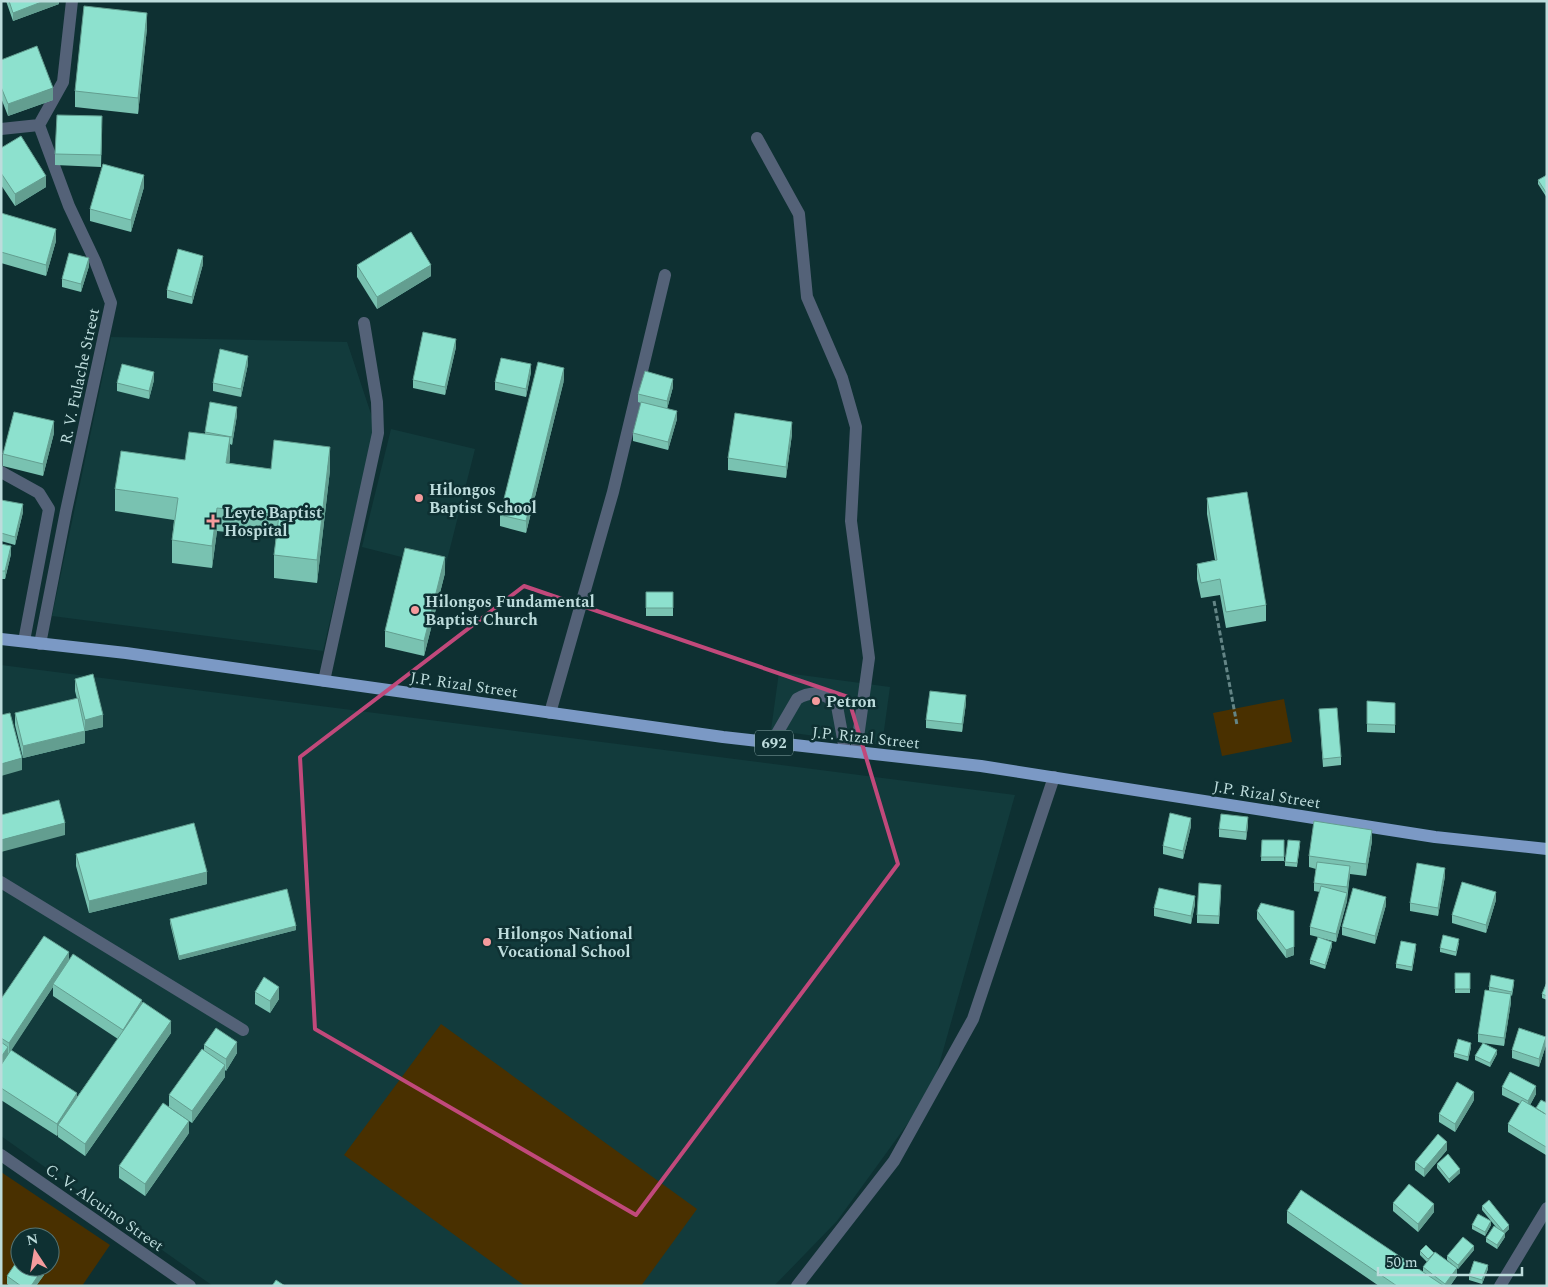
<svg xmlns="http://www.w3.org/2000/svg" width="1548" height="1287" font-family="Spectral,serif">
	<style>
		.built { fill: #123b3c }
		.green { fill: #493000; fill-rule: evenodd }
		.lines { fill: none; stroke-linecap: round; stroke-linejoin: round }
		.path { stroke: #648586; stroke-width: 3; stroke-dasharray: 5 2.5; stroke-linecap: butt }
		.minor { stroke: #546278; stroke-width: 12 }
		.major { stroke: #7b99c5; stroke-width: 12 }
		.wall { fill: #79c2b1; fill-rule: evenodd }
		.shaded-wall { fill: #639e90 }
		.building { fill: #8de1ce; stroke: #639e90 }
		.marked { fill: none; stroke: #c1497b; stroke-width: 4; stroke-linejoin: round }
		.poi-dot { fill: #f59b9d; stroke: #0e3032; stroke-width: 2 }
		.labels { text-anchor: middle; stroke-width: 5; stroke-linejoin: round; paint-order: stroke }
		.shield { fill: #0e3032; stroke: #88a8a9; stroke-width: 1 }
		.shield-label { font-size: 15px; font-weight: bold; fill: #bddcdc }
		.street-label { font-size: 16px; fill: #bddcdc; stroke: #0e3032 }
		.poi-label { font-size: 16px; font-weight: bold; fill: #bddcdc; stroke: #0e3032; text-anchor: start }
	</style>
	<rect width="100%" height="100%" fill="#0e3032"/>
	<path class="built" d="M111 337 347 342 375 426 323 651 52 616Z
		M391 429 475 449 445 568 362 547Z
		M1 665 1015 795 932 1090 837 1221 774 1286H213L1 1136Z
		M779 672 890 687 882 745 771 730Z"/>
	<path class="green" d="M1284 699 1292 742 1222 756 1213 713Z
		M441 1024 697 1209 641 1286H525L344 1155Z
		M1 1172 110 1245 82 1286H1ZM20 1237H50V1267H20Z"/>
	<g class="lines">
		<path class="path" d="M1214 601 1237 725"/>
		<path class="minor" d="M39 125 69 206 95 261 111 303 66 511 40 644
			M39 125 63 82 72 1
			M1 129 39 125
			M757 138 799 214 807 297 842 378 856 427 851 521 869 658 856 752
			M1 472 39 493 49 509 24 641
			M324 681 378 433 377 402 364 323
			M550 713 613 492 665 275
			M772 742 797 699C812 690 826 692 837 706L845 750
			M1 882 243 1030
			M1 1155 190 1286
			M797 1286 894 1161 973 1019 1054 777
			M1500 1286 1547 1208"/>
		<path class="major" d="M1 639 126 653 723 737 981 766 1435 837 1547 849"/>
	</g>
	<path class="wall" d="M6 1H59V4L13 21Z
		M147 28 138 114 75 107V91Z
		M1 60 53 100 8 116 1 98Z
		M102 128 101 167 55 165V154Z
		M1 148 46 187 15 206 1 185Z
		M1547 175V198L1538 184V180Z
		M144 187 131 232 90 221V209Z
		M1 213 56 241 46 276 1 263Z
		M203 264 192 304 167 298V290Z
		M357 265 431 276 377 309 357 277Z
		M89 266 81 292 62 287V279Z
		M456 347 445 395 413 388V380Z
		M248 364 241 397 213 391V383Z
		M531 372 526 397 495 390V382Z
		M154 380 149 399 117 391V383Z
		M564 380 526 533 500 526V515Z
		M673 387 667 409 677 419 668 450 633 441V433L641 403 638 402V394Z
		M210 402 237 415 232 445 230 444 229 463 271 469 330 470 317 583 274 578V555L276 537 217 531 212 568 172 563V540L174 520 115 511V489L185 460 205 434Z
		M54 433 43 476 3 466V454Z
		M792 434 786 478 728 470V458Z
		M1207 498 1266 605V621L1226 628 1220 595 1201 598 1197 579V564L1215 560 1207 514Z
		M1 500 23 512 15 545 1 541Z
		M1 544 11 554 5 579H1Z
		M445 573 424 656 385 647V631Z
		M646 592H673V616H646Z
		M75 679 103 727 85 731V743L23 758 15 725V713L77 699 75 691Z
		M1367 701 1395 703V733L1367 732Z
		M966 703 962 732 926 728V720Z
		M1319 709 1341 757V765L1323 767Z
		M1248 825 1246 840 1219 837V829Z
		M1191 826 1183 859 1163 854V846Z
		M1262 840H1284V861H1261Z
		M1372 841 1366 876 1350 874 1347 901 1336 942 1321 938 1332 946 1325 969 1310 964V960L1318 937 1310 935V927L1320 892 1314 891V883L1316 869 1309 867V856Z
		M1300 845 1297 867 1285 866V862Z
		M76 854 207 884 89 913 76 866Z
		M1445 876 1438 916 1410 911V903Z
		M1221 893 1219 924 1197 923V915Z
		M1496 900 1486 933 1452 923V915Z
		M1195 904 1191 924 1154 916V908Z
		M1386 905 1375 944 1342 935V927Z
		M1257 911 1294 955 1286 958 1257 919Z
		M170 919 296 930 179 960 170 923Z
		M1459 943 1456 956 1440 952V948Z
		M1416 948 1412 971 1396 968V964Z
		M69 961 142 1004 171 1033 85 1156 58 1137V1134L57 1136 1 1100V999ZM53 987V996L118 1039 77 1097 11 1050Z
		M1455 973H1470V993H1455Z
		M1547 982V1000L1542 998V994Z
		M1514 984 1512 996 1511 995V1002L1504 1046 1483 1043 1497 1054 1490 1067 1475 1060V1056L1483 1043 1478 1042V1034L1489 990V987Z
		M255 992 279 999 270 1013 255 1004Z
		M204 1045 237 1053 226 1071 225 1070V1077L192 1123 169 1107V1095L204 1051Z
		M1546 1045 1539 1067 1512 1058V1050Z
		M1471 1047 1468 1061 1454 1057V1053Z
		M1502 1087 1536 1094 1530 1105 1536 1108 1547 1103V1154L1546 1155 1508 1132V1124L1520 1104 1502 1095Z
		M1474 1100 1455 1132 1439 1122V1114Z
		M189 1133 145 1196 119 1178V1166Z
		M1447 1150 1424 1177 1415 1170V1162Z
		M1437 1164 1460 1173 1449 1183 1437 1168Z
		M1393 1203 1434 1212 1418 1232 1393 1211Z
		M1482 1206 1509 1229 1505 1233V1237L1497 1249 1486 1242V1238L1496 1227 1482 1210Z
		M1287 1211 1423 1272V1267L1427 1262 1420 1255V1251L1457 1276 1450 1286H1379L1287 1223Z
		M1472 1225H1491L1485 1236 1472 1229Z
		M1474 1250 1458 1269 1447 1260V1256Z
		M1488 1269 1482 1284 1469 1280V1276Z
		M44 1275 36 1286H10L7 1284V1276Z"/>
	<path class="shaded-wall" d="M44 1H59V4L13 21V13Z
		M147 13V28L138 114V98Z
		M53 88V100L8 116V104Z
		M144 175V187L131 232V220Z
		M46 176V187L15 206V194Z
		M56 229V241L46 276V265Z
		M203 256V264L192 304V297Z
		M89 258V266L81 292V284Z
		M431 265V276L377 309V297Z
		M456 339V347L445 395V387Z
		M248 356V364L241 397V389Z
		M531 364V372L526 397V389Z
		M564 368V380L526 533V521Z
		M154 372V380L149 399V391Z
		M673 379V387L667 409V401Z
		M237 407V415L232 445V437Z
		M677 411V419L668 450V442Z
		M54 421V433L43 476V464Z
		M792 422V434L786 478V467Z
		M230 437V460L226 486V463Z
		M330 447V470L317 583V560Z
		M23 504V512L15 545V537Z
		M217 508V531L212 568V546Z
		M11 546V554L5 579V571Z
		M445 557V573L424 656V641Z
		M966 695V703L962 732V724Z
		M103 715V727L85 731V743L23 758V746L85 731V720Z
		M22 758V770L1 776V764Z
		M1248 817V825L1246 840V832Z
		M1191 818V826L1183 859V851Z
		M65 823V835L1 852V840Z
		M1372 830V841L1366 876V864Z
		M1350 866V874L1347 895V887Z
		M1445 868V876L1438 916V908Z
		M207 872V884L89 913V901Z
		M1496 892V900L1486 933V925Z
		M1347 893V901L1336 942V934Z
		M1195 896V904L1191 924V916Z
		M1386 897V905L1375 944V936Z
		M296 926V930L179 960V956Z
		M1332 942V946L1325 969V965Z
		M1416 944V948L1412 971V967Z
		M1294 947V955L1286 958V950Z
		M69 952V964L53 984V987L9 1054V1043Z
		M279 987V999L270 1013V1001Z
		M1511 994V1002L1504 1046V1038Z
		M142 1000V1012L123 1042V1030Z
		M171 1021V1033L85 1156V1144Z
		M1546 1037V1045L1539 1067V1059Z
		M237 1042V1053L226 1071V1059Z
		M1471 1043V1047L1468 1061V1057Z
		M8 1047V1059L1 1069V1057Z
		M1497 1050V1054L1490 1067V1063Z
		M225 1065V1077L192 1123V1111Z
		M1536 1086V1094L1528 1109V1101Z
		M1474 1092V1100L1455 1132V1124Z
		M77 1093V1105L58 1125V1134L57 1136V1124Z
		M189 1121V1133L145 1196V1184Z
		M1447 1142V1150L1424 1177V1169Z
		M1460 1169V1173L1449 1183V1179Z
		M1434 1204V1212L1418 1232V1224Z
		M1491 1221V1225L1485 1236V1232Z
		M1509 1225V1229L1503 1235V1231Z
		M1505 1233V1237L1497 1249V1245Z
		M1474 1246V1250L1458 1269V1265Z
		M1488 1265V1269L1482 1284V1280Z
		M44 1267V1275L36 1286H31Z
		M1457 1268V1276L1450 1286H1445V1284Z"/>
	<path class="building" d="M9 1H44L13 13Z
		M84 6 147 13 138 98 75 91Z
		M37 46 53 88 8 104 1 87V60Z
		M57 115 102 116 101 155 55 154Z
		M21 136 46 176 15 194 1 173V148Z
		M103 164 144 175 131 220 90 209Z
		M1547 175V194L1538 180Z
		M1 213 56 229 46 265 1 252Z
		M411 232 431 265 377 297 357 265Z
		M178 249 203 256 192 297 167 290Z
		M69 253 89 258 81 284 62 279Z
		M423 332 456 339 445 387 413 380Z
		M220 349 248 356 241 389 213 383Z
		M501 358 531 364 526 389 495 382Z
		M538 362 564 368 526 521 500 515Z
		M122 364 154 372 149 391 117 383Z
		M645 371 673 379 667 401 638 394Z
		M210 402 237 407 232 437 205 432Z
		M641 402 677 411 668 442 633 433Z
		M14 412 54 421 43 464 3 454Z
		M735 413 792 422 786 467 728 458Z
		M189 432 230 437 226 463 271 469 274 440 330 447 317 560 274 555 279 515 217 508 212 546 172 540 178 498 115 489 121 451 185 460Z
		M1247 492 1266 605 1226 612 1220 579 1201 583 1197 564 1217 560 1207 498Z
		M1 500 23 504 15 537 1 533Z
		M1 544 11 546 5 571H1Z
		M405 548 445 557 424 641 385 631Z
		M646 592H673V608H646Z
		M93 674 103 715 85 720 75 679Z
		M930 691 966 695 962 724 926 720Z
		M78 698 85 731 23 746 15 713Z
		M1367 701 1395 703V725L1367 724Z
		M1337 708 1341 757 1323 759 1319 709Z
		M10 713 22 758 1 764V715Z
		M59 800 65 823 1 840V815Z
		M1170 813 1191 818 1183 851 1163 846Z
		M1221 814 1248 817 1246 832 1219 829Z
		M1314 821 1372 830 1366 864 1309 856Z
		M194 823 207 872 89 901 76 854Z
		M1262 840H1284V857H1261Z
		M1288 840 1300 841 1297 863 1285 862Z
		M1317 862 1350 866 1347 887 1314 883Z
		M1417 863 1445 868 1438 908 1410 903Z
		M1462 882 1496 892 1486 925 1452 915Z
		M1199 883 1221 885 1219 916 1197 915Z
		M1321 886 1347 893 1336 934 1310 927Z
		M1159 888 1195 896 1191 916 1154 908Z
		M1353 888 1386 897 1375 936 1342 927Z
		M287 889 296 926 179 956 170 919Z
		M1261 903 1294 911V947L1286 950 1257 911Z
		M1443 935 1459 939 1456 952 1440 948Z
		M44 936 69 952 9 1043 1 1038V999Z
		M1318 937 1332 942 1325 965 1310 960Z
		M1401 941 1416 944 1412 967 1396 964Z
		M73 954 142 1000 123 1030 53 984Z
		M1455 973H1470V989H1455Z
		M1491 975 1514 980 1512 992 1489 987Z
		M264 977 279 987 270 1001 255 992Z
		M1547 982V996L1542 994Z
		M1485 990 1511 994 1504 1038 1478 1034Z
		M143 1002 171 1021 85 1144 58 1125Z
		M216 1028 237 1042 226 1059 204 1045Z
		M1519 1028 1546 1037 1539 1059 1512 1050Z
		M1458 1039 1471 1043 1468 1057 1454 1053Z
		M1 1042 8 1047 1 1057Z
		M1483 1043 1497 1050 1490 1063 1475 1056Z
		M202 1049 225 1065 192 1111 169 1095Z
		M11 1050 77 1093 57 1124 1 1088V1065Z
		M1510 1072 1536 1086 1528 1101 1502 1087Z
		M1457 1082 1474 1092 1455 1124 1439 1114Z
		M1522 1100 1547 1115V1146L1546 1147 1508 1124Z
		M1541 1100 1547 1103V1115L1536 1108Z
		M163 1103 189 1121 145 1184 119 1166Z
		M1438 1134 1447 1142 1424 1169 1415 1162Z
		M1448 1154 1460 1169 1449 1179 1437 1164Z
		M1409 1184 1434 1204 1418 1224 1393 1203Z
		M1301 1190 1444 1286H1397L1287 1211Z
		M1489 1200 1509 1225 1503 1231 1482 1206Z
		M1478 1214 1491 1221 1485 1232 1472 1225Z
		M1494 1226 1505 1233 1497 1245 1486 1238Z
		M1463 1237 1474 1246 1458 1265 1447 1256Z
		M1426 1245 1434 1253 1428 1259 1420 1251Z
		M1435 1252 1457 1268 1445 1284 1423 1267Z
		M20 1257V1267H44L31 1286H21L7 1276Z
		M1474 1261 1488 1265 1482 1280 1469 1276Z
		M276 1280 285 1286H272Z"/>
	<path class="marked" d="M524 586 848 697 898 864 636 1215 315 1029 300 757Z"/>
	<g class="poi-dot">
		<circle cx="419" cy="498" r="5"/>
		<path d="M210.5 513.5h5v5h5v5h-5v5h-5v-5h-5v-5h5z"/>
		<circle cx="415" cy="610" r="5"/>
		<circle cx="816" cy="701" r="5"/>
		<circle cx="487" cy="942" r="5"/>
	</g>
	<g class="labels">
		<rect class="shield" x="755" y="730.5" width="38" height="25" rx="4"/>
		<g class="shield-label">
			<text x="774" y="748">692</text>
		</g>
		<g class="street-label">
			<text transform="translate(79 376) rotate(-78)" y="6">R. V. Fulache Street</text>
			<text transform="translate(464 684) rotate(8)" y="6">J.P. Rizal Street</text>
			<text transform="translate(866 737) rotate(6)" y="6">J.P. Rizal Street</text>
			<text transform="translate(1267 794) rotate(9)" y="6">J.P. Rizal Street</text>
			<text transform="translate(105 1207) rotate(35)" y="6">C. V. Alcuino Street</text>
		</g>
		<g class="poi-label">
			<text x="429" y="495">Hilongos<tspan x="429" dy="18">Baptist School</tspan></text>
			<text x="224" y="518">Leyte Baptist<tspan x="224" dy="18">Hospital</tspan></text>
			<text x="425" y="607">Hilongos Fundamental<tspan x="425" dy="18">Baptist Church</tspan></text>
			<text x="826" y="707">Petron</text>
			<text x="497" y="939">Hilongos National<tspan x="497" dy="18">Vocational School</tspan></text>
		</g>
	</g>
	<rect width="1548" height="1287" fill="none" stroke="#bddcdc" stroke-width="5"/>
	<g transform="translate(35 1252) rotate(348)"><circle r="24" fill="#0e3032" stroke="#547576"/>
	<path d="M0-4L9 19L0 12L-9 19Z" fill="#f59b9d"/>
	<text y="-8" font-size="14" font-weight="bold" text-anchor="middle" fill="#bddcdc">N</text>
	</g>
	<path d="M1378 1267v8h144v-8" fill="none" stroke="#bddcdc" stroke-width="2.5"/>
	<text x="1386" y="1267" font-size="15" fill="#bddcdc" stroke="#0e3032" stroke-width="4" paint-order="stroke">50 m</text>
</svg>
